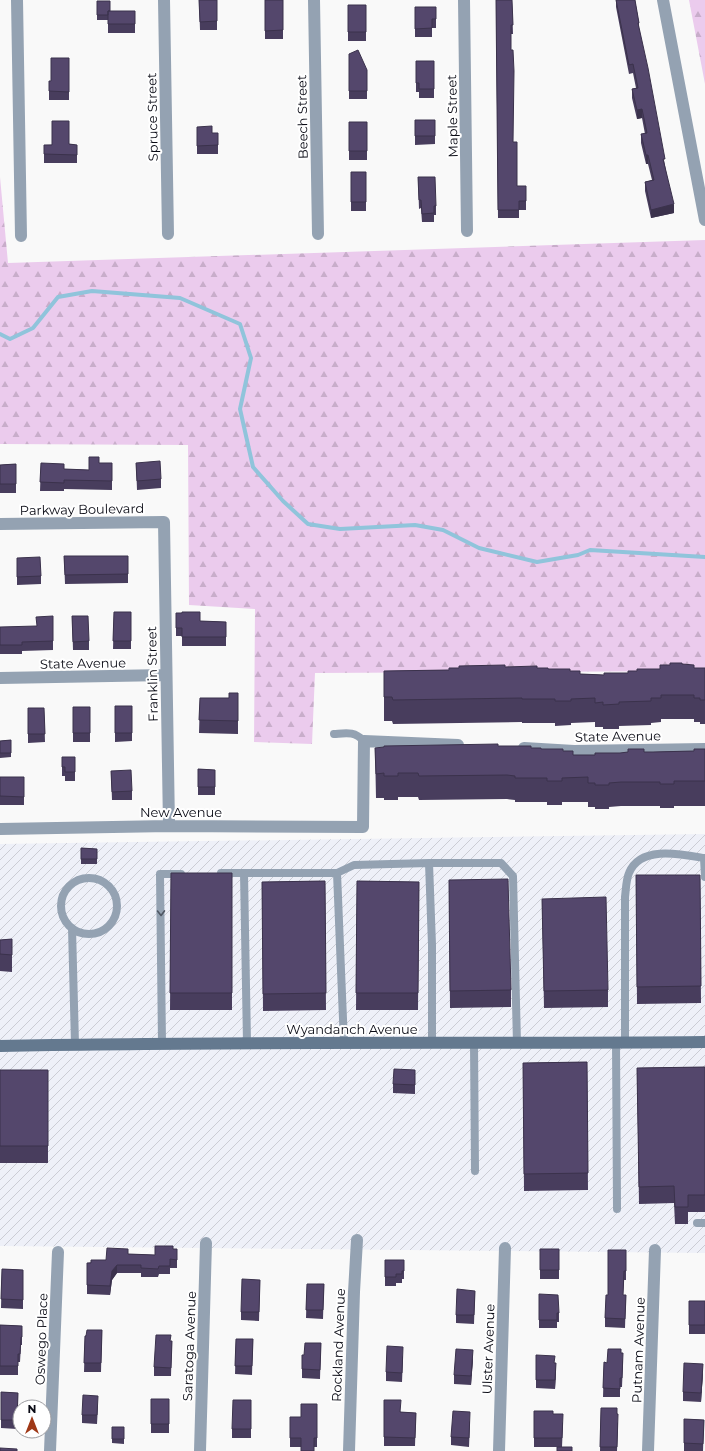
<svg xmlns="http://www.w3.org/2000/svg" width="705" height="1451" font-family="Montserrat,sans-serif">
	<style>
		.industrial { fill: url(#industrial-furrows) }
		.forest { fill: url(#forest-firs) }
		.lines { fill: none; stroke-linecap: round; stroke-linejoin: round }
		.stream { stroke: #90c4db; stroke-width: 4 }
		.lane { stroke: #94a2b2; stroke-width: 8 }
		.street { stroke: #94a2b2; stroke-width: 12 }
		.secondary { stroke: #64798f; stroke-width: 12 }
		.wall { fill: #483d5d }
		.shaded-wall { fill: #3b324c }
		.building { fill: #54476c; stroke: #3b324c }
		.oneway { stroke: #4e5663 }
		.labels { text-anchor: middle; stroke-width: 4; stroke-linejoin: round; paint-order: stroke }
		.street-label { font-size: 13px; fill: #090a14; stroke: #fff }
	</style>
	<defs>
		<pattern id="industrial-furrows" width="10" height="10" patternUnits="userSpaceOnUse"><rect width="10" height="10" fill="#eef0f8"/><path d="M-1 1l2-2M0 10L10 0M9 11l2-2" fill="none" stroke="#cbccd4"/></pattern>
		<pattern id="forest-firs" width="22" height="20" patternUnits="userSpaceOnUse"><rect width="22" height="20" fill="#ebcbed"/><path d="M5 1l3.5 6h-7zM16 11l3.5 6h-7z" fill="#c8adca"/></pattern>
	</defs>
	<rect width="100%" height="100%" fill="#f9f9f9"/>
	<path class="industrial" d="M705 834V1253L0 1246V844Z"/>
	<path class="forest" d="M689 0H705V84Z
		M0 177 8 263 705 240V671L315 673 312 744 254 742 255 609 189 605 188 445 0 444Z"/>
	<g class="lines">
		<path class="stream" d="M0 334 10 339 33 328 58 297 92 291 180 298 240 324 251 358 240 409 253 467 283 501 308 524 340 529 415 525 443 530 479 548 537 562 578 555 590 550 705 557"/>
		<path class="lane" d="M334 734C347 733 354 731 364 741
			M429 863H501L513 876 517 1044
			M221 873H244L247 1043
			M244 873H337
			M61 906a28 28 0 1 1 56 0a28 28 0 1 1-56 0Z
			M72 928 75 1044
			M616 1042 617 1209
			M625 1042V897C626 889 626 880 629 873 640 845 681 854 704 858L705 877
			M344 1043 337 873 354 865 429 863 432 945V1043
			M474 1043 475 1171
			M162 1044 160 874H181
			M697 1223H705"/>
		<path class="street" d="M17 0 21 236
			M164 0 168 234
			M314 0 318 234
			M464 0 467 231
			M663 0 705 220
			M0 524 164 522 169 826
			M0 678 166 675
			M524 748 574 751 705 749
			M0 829 169 826 363 827 364 741 458 745
			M50 1451 58 1252
			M200 1451 206 1243
			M349 1451 354 1292 357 1240
			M499 1451 505 1248
			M648 1451 655 1250"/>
		<path class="secondary" d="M0 1046C235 1041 470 1044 705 1042"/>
	</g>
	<path class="wall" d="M199 0H217V30H200Z
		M265 0H283V39H265Z
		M496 0H512L513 34H511V50L513 142 517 186H526V210H519V218H498Z
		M616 0H635L639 23V28L674 213 651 218 645 191V182L652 180 648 164H646L641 143V134H645L642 118 637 119 632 98V89L636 88 633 73 629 74 616 7Z
		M97 1 110 11H135V33H108V20H97Z
		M348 5H366V41H348Z
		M436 7V28H432V37H415V29Z
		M349 54 367 70V99H349Z
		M69 58V100H49V81H51Z
		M416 61H434V98H419V92H416Z
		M415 120H435V144L415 145Z
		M349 122H367V160H349Z
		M197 127 212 133H218V154H197Z
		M69 144 77 145V163H44V145Z
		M351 172H366V211H351Z
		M418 177 436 206V215H434V222H422L421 208 419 209Z
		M41 463 64 469 89 470 99 463H112V490L64 489V491H40Z
		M136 463 161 479V488L137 490Z
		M16 464V493H0V465Z
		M64 556H128V583L65 584Z
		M17 558 41 576V584L17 585Z
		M114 612H131V649H113Z
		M176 613 200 621 226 622V646H182V636H176Z
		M72 616 89 641V650H73Z
		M0 627 53 641V650L22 651V654H0Z
		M682 664 694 668H705V724H700V722H694V719H661V722L651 723V725L619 726V729H603V727H595V722L571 723V725L555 726V723H522V722L393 724 392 721H384V671L449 670 505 667 537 668 570 671 580 674 604 675 628 673 637 671 660 669Z
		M238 693V734L199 733 200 698H229Z
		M115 706H132V741L115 742Z
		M73 707H90V742H73Z
		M28 708H44L45 742 28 743Z
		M11 740V757L0 758V741Z
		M498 746 531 748 541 749 563 751 573 755H595L620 753 644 752H653L694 751 705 749V806H674V808H660V806H621L609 807V809H595V807H588V802H562V805H547V802H515V800L507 799 419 800 418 797H398V800H384V798H376L375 748Z
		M62 757H75V781H65V776H62Z
		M198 769 215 770V795H198Z
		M111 771 132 791V800H112Z
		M0 777H24V805H0Z
		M81 848 97 849V864H81Z
		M171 873H232V1010H170Z
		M636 875H700L701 1003 637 1004Z
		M449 880 511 990V1007L450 1008Z
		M325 881 326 1010 263 1011 262 882Z
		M357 881 419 882 418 1010H356Z
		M542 899 608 990V1007L544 1008Z
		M12 939V972L0 971V940Z
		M587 1062 588 1190 524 1191 523 1063Z
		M705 1067V1212H688V1224H675L674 1203 639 1204 637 1068Z
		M0 1070H48V1163H0Z
		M415 1070V1094L393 1093V1084Z
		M173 1249H177V1268H170V1274H159L158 1277H141V1273H117L112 1280 110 1295 87 1294V1263L106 1260 128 1254 155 1255Z
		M540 1249H559V1279H540Z
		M626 1250V1280H624L623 1295H626L625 1328 605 1327V1318L608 1295Z
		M385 1260H404V1279H402V1283H396V1286H385Z
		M2 1269 23 1270V1309L1 1308Z
		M260 1280 259 1321 241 1320V1312Z
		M307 1284H324L323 1319 306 1318Z
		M475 1291 474 1324 456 1323V1315Z
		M539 1294 559 1313V1322H557V1328H539Z
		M689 1301H705V1334H689Z
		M0 1325 22 1326V1345H21L20 1362H18V1375H0Z
		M102 1330 101 1372H84L85 1336Z
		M236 1339H253L252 1375 235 1374Z
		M171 1341H172L171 1376H154V1367Z
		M321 1343 320 1379 302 1378V1355H304Z
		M621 1353 623 1362 622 1387H620V1397H603L604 1362 607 1363Z
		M536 1355 555 1363 556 1372 555 1389 536 1388Z
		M403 1356 402 1382 386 1381V1372Z
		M473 1359 471 1385 454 1384V1375Z
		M703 1373 701 1402 683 1401V1392Z
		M1 1392 18 1393 17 1429 1 1428Z
		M151 1399H169V1433H151Z
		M251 1400V1438H232V1429Z
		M384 1400 401 1412 416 1413 415 1446H384Z
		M317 1404V1447H314V1451H301V1447H290V1417H301Z
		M98 1405 97 1424 82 1423V1415Z
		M601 1408 618 1423 617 1451H600Z
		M534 1411 553 1414 563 1423 562 1447H534Z
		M684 1419 704 1420 703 1451H684Z
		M470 1421 469 1447 451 1445V1437Z
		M112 1427H124V1444L112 1443Z"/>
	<path class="shaded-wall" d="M642 109V118L637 119V110Z
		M646 155H648V164H646Z
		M674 204V213L651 218V210Z
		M117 1265V1273L112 1280 110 1295V1286L112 1271Z
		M473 1350V1359L471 1385V1376Z
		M556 1363V1372L555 1389V1380Z
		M703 1364V1373L701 1402V1393Z"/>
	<path class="building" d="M199 0H217V21L200 22Z
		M265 0H283V30L265 31Z
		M496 0H512L513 25H511V50H513L514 71 513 142H517V186H526V201H519V210H498Z
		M616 0H635L639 23H638L648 68 665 159H663L674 204 651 210 645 182 654 180 648 155H646L641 134 647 133 642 109 637 110 632 89 638 88 633 64 629 65Z
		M97 1H110V11H108V15H97Z
		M348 5H366V32H348Z
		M415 7H436V19H432V28L415 29Z
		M108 11H135V24H108Z
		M358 50 367 70V91H349V54Z
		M51 58H69V92L49 91V81H51Z
		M416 61H434V89H419V83H416Z
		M415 120H435V136H415Z
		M52 121H69V144L77 145V155L44 154V145H52Z
		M349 122H367V151H349Z
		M212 126V133H218V145L197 146V127Z
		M351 172H366V202H351Z
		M418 177H435L436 206H434V213L422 214 421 200H419Z
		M89 457H99V463H112V481L64 480V483L40 482 41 463 64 464V469L89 470Z
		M160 461 161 479 137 481 136 463Z
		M16 464V484H0V465Z
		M64 556H128V574L65 575Z
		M40 557 41 576 17 577V558Z
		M114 612H131V641H113Z
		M182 612H200V621L226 622V637H182V628H176V613H182Z
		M53 616V641L22 642V645H0V627L37 626 36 617Z
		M72 616H88L89 641 73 642Z
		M670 663H682V664L694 665V668H705V700H700V698H694V695H661V698H651V701L619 702V704L603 705V702L595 703V698L571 699V701H555V699H522V698L393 700 392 697H384V671L449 670V668H459V666L505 665V667L537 666V668H548V669H570V671H580V674L604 675V673H628V671H637V669H660V665H670Z
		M229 693H238V721L199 720 200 698H229Z
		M115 706H132V733H115Z
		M73 707H90V733H73Z
		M28 708H44L45 734H28Z
		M11 740V753H0V741Z
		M498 744V746H531V748H541V749H563V751H573V755H595V753H620L628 752V749H644V752H653L694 751V749H705V781H674V784H660V782H621L609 783V785H595V783H588V777L562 778V781H547V778H515V776L507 775 419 776 418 773H398V776H384V773L376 774 375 748 384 747V746Z
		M62 757H75V772H65V767H62Z
		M198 769 215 770V787H198Z
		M131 770 132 791 112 792 111 771Z
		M0 777H24V797L0 796Z
		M81 848 97 849V859H81Z
		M171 873H232V993H170Z
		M636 875H700L701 986 637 987Z
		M508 879 511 990 450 991 449 880Z
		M325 881 326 993 263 994 262 882Z
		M357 881 419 882 418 993H356Z
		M606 897 608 990 544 991 542 899Z
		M12 939V955L0 954V940Z
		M587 1062 588 1173 524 1174 523 1063Z
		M705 1067V1195H688V1207H675L674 1186 639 1187 637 1068Z
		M394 1069 415 1070V1085L393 1084Z
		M0 1070H48V1146H0Z
		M155 1246H173V1249H177V1260L170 1259V1266H159L158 1269 141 1268V1265H117L112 1271 110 1286 87 1285V1263H91V1260H106L107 1248 128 1249V1254L155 1255Z
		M540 1249H559V1270H540Z
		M608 1250H626V1271H624L623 1295H626L625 1319 605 1318 606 1295H608Z
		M385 1260H404V1271H402V1274H396V1277H385Z
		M2 1269 23 1270V1300L1 1299Z
		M242 1279 260 1280 259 1312H241Z
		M307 1284H324L323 1310H306Z
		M457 1289 475 1291 474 1315H456Z
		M539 1294 558 1295 559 1313H557V1320H539Z
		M689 1301H705V1325H689Z
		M0 1325 22 1326V1337H21L20 1354H18V1366H0Z
		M87 1330H102L101 1363H84L85 1336H86Z
		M156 1335H171L170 1341H172L171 1368 154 1367Z
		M236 1339H253L252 1366H235Z
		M305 1343H321L320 1370 302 1369V1355H304Z
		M387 1346 403 1347 402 1373 386 1372Z
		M456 1349 473 1350 471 1376 454 1375Z
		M608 1349H621V1353H623L622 1378H620V1389L603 1388 604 1362 607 1363Z
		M536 1355 555 1356 554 1363H556L555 1380H536Z
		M684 1363 703 1364 701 1393 683 1392Z
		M1 1392 18 1393 17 1420H1Z
		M83 1395 98 1396 97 1415H82Z
		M151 1399H169V1424H151Z
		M233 1400H251V1429H232Z
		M384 1400H401L400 1412 416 1413 415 1438 384 1437Z
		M301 1404H317V1438H314V1451H301V1438H290V1417H301Z
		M601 1408H617V1414H618L617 1447H600Z
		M453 1411 470 1412 469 1438 451 1437Z
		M534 1411H553V1414H563L562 1438H534Z
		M684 1419 704 1420 703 1444 684 1443Z
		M112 1427H124V1439H112Z
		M557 1447H572V1451H557Z
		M0 1448 17 1449V1451H0Z"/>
	<defs><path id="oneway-chevron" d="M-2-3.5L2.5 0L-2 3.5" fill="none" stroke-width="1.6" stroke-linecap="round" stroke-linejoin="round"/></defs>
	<use class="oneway" href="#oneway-chevron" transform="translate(161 913) rotate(89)"/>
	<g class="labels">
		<g class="street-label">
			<text transform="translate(452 116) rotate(-91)" y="5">Maple Street</text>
			<text transform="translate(152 117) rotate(-91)" y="5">Spruce Street</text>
			<text transform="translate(302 117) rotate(-91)" y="5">Beech Street</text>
			<text transform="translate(82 509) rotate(-1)" y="5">Parkway Boulevard</text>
			<text transform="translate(83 663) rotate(-1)" y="5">State Avenue</text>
			<text transform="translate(152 674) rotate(-91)" y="5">Franklin Street</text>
			<text transform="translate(618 736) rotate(-1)" y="5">State Avenue</text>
			<text x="181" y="817">New Avenue</text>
			<text x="352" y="1034">Wyandanch Avenue</text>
			<text transform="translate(41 1339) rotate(-88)" y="5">Oswego Place</text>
			<text transform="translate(338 1345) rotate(-88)" y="5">Rockland Avenue</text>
			<text transform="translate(189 1346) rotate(-88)" y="5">Saratoga Avenue</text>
			<text transform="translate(488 1349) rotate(-88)" y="5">Ulster Avenue</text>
			<text transform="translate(638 1350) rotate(-88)" y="5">Putnam Avenue</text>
		</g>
	</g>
	<g transform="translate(32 1419)"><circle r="19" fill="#ffffff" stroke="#9d9da1"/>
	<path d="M0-3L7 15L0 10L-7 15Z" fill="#9f3817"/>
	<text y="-6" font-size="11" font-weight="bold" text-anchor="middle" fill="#090a14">N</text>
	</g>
</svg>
